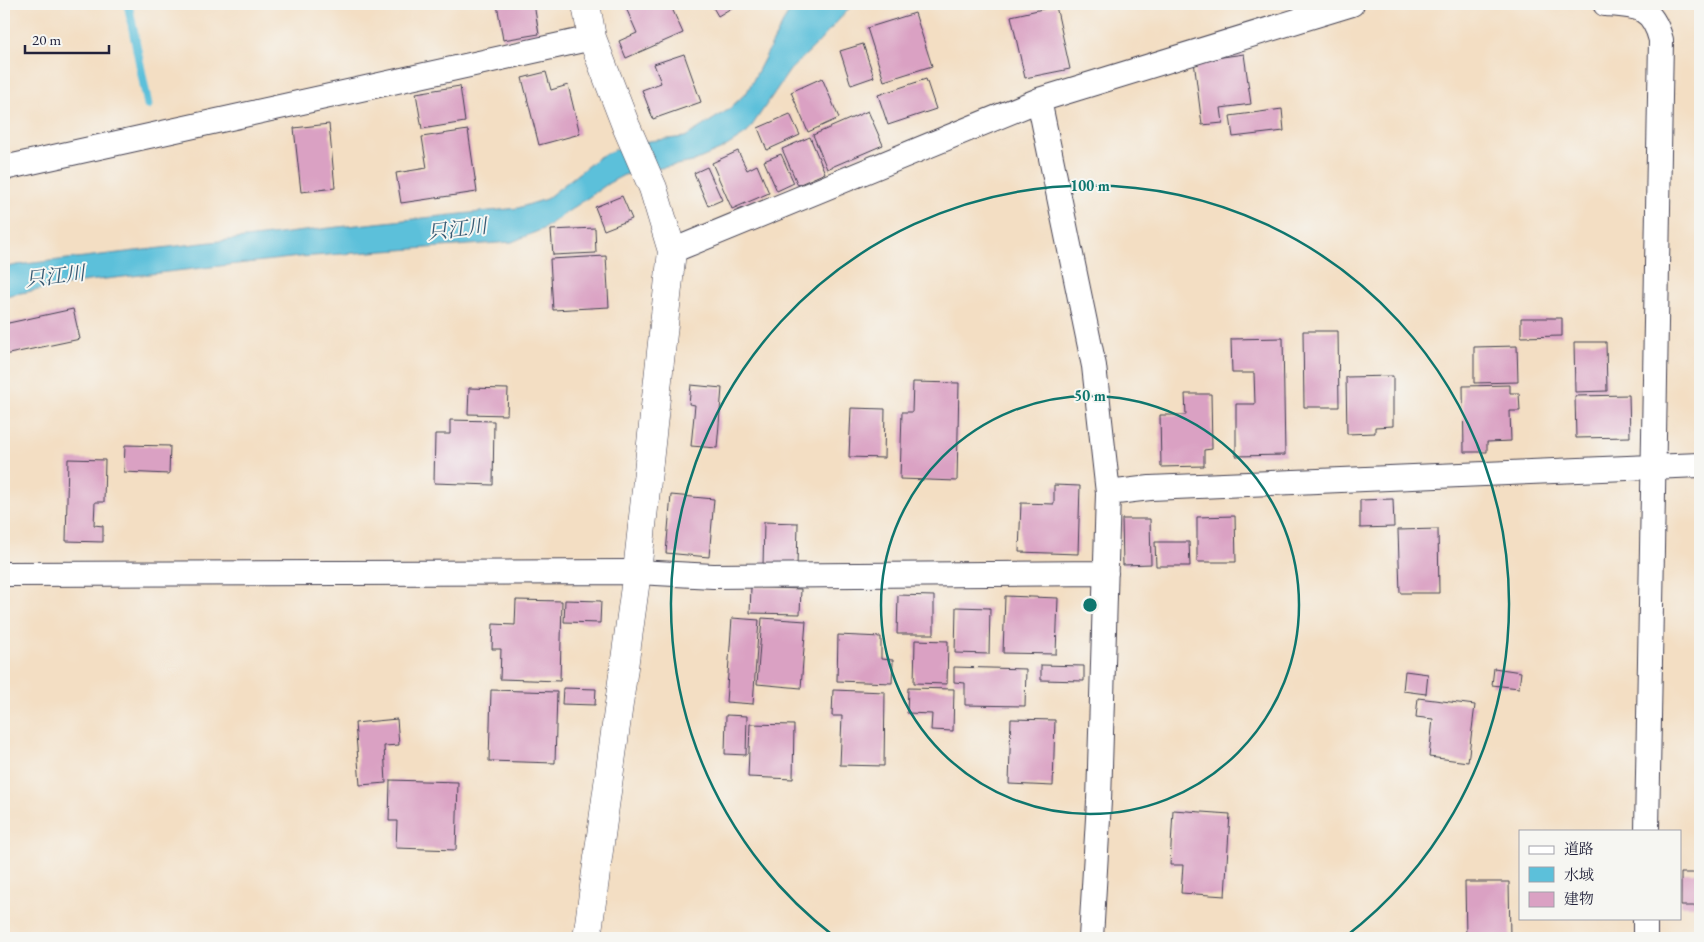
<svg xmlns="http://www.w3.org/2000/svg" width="1704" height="942" font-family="'EB Garamond','Noto Serif JP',serif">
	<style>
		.water { fill: #5cc0da; stroke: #3f718a }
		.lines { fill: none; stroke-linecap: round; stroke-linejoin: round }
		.stream { stroke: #5cc0da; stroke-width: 9 }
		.building { fill: #daa1c3 }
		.minor-casing { stroke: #413e4f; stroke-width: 26 }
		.tertiary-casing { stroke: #413e4f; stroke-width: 29 }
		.minor { stroke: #fff; stroke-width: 24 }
		.tertiary { stroke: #fff; stroke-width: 28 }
		.ring { fill: none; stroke: #0f766e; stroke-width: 2.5 }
		.labels { text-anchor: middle; stroke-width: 4; stroke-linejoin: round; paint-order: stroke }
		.water-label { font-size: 20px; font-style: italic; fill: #365973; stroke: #f6f6f2 }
		.centre { fill: #0f766e; stroke: #f6f6f2; stroke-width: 2.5 }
		.ring-label { font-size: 15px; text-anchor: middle; font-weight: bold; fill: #0f766e; stroke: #f6f6f2; stroke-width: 4; stroke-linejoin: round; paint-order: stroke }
	</style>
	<rect width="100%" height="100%" fill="#f6f6f2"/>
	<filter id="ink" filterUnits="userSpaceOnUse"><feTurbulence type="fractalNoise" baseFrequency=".02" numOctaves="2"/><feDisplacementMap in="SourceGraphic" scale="10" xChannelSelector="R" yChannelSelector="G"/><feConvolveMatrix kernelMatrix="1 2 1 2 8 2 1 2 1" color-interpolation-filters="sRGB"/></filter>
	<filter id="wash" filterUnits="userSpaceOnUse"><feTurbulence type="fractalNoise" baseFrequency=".0096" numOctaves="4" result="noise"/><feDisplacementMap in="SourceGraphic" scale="20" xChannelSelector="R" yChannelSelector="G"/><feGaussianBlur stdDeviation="1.12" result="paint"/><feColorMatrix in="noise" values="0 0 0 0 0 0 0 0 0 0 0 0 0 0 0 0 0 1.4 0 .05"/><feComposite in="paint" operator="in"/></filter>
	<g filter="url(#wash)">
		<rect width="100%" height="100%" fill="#f3dec3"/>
		<path class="water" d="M802 4H853L819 42 790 70 747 133 722 149 692 162 624 175 609 183 543 229 512 242 299 257 88 281 4 296V268L17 265 338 227 518 208 546 199 599 157 614 150 649 141 685 137 728 110 747 92 787 15Z"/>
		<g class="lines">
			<path class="stream" d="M128 4 148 105"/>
		</g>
		<g id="blocks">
			<path class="building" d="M497 4H534L539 34 503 40Z
				M636 4H670L683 33 626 58 619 41 637 33 626 8Z
				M711 4H738L718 16Z
				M1056 6 1070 69 1025 78 1011 16Z
				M915 13 932 66 884 81 867 28Z
				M863 44 874 77 851 85 840 51Z
				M684 54 701 102 653 119 642 90 661 83 654 64Z
				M1244 54 1251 104 1221 108 1223 123 1202 125 1194 61Z
				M546 72 551 90 568 85 580 134 539 145 522 78Z
				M822 78 839 118 808 132 791 92Z
				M926 79 936 109 888 125 878 95Z
				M460 86 465 122 422 129 416 93Z
				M1282 109 1284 131 1233 137 1230 116Z
				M868 111 883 145 827 169 813 135Z
				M790 114 800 135 767 150 758 128Z
				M329 124 335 188 301 192 294 128Z
				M468 130 477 192 401 203 396 173 427 168 422 137Z
				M810 137 825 173 798 185 782 149Z
				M738 151 747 170 757 165 769 193 732 209 712 163Z
				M781 154 794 183 777 191 764 161Z
				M707 167 722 200 708 206 694 173Z
				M622 196 632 219 604 230 595 207Z
				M595 228 596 253 553 255 551 230Z
				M606 256 609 307 553 310 550 259Z
				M73 309 80 339 4 355V324Z
				M1521 318H1562V336L1521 337Z
				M1303 331H1338L1339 407H1304Z
				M1283 338 1285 455 1236 456V404H1255L1254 373H1232L1231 339Z
				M1574 342H1606L1607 391 1575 392Z
				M1517 346 1518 382 1474 383V347Z
				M1393 376V426L1375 427V433L1347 434 1346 377Z
				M913 382 959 383 957 481 900 479 902 412H912Z
				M691 385 722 388 717 448 691 446 695 405 689 404Z
				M1510 385V393H1519L1520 411H1510L1511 441 1487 442V452H1464L1463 386Z
				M469 388 508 389 507 415 468 414Z
				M1185 394H1211L1212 449 1204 450V466L1161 467 1160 415H1186Z
				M1629 395 1630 437 1576 438 1575 396Z
				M851 408 885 409 884 458 849 457Z
				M450 420 494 421 493 485 434 483 435 434H450Z
				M125 445 170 446 169 474 124 472Z
				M68 459 105 460 104 502H95L94 525 103 526V542L66 541Z
				M1054 485 1080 486 1078 554 1019 552 1021 503 1054 504Z
				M671 495 714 499 709 557 666 553Z
				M1393 499 1394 527 1360 528V500Z
				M1235 516 1236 562H1197V517Z
				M1122 519H1150L1151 564 1123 565Z
				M764 522 798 523 797 567 763 566Z
				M1438 529 1439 593H1400L1398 530Z
				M1155 542H1189L1190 566H1156Z
				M751 587 801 589 800 614 750 613Z
				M898 595 934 596V634H897Z
				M1005 596 1058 598 1056 654 1003 653Z
				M516 600 562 601 560 681 500 679 501 649H492L493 624 515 625Z
				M565 600 601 601 600 623 564 622Z
				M956 607 990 608 989 654 955 653Z
				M732 618 759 620 753 704 726 702Z
				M762 618 806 621 801 688 757 684Z
				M838 635 881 637V659L893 660 892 683 837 681Z
				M915 640 948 641 947 684 914 683Z
				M1041 665 1084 666V681L1041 680Z
				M954 667 1026 669 1025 706 965 705V683L954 682Z
				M1494 668 1521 672 1519 688 1492 685Z
				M1405 671 1428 674 1426 694 1403 691Z
				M563 688 596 689 595 705 562 704Z
				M908 688 954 689 953 731 931 730 932 714 907 713Z
				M491 690 557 692 555 763 489 761Z
				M833 690 885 692 884 766 840 765 842 716H832Z
				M1418 698 1475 705 1468 762 1429 757 1433 719 1416 717Z
				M726 715 747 716 746 755 725 754Z
				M397 719 399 745 384 746 386 783 360 785 355 723Z
				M1011 719 1055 720 1053 786 1009 784Z
				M750 724 794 725 793 779 748 777Z
				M390 780 458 782 456 850 396 848 397 821H389Z
				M1173 810 1230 814 1225 896 1181 893 1183 865H1170Z
				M1681 873H1700V906H1681Z
				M1465 882H1509L1510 938H1466Z
				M1266 934 1291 936V938H1266Z"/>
		</g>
	</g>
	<g filter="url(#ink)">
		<use href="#blocks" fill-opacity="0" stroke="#413e4f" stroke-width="1"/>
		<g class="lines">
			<g class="minor-casing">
				<path id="minor" d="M1605 4C1636 6 1652 5 1661 40L1647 831
					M1039 100 1094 366 1108 493 1099 801 1091 938
					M4 168 592 38
					M672 251 1039 100 1352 4
					M1108 493 1150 488 1700 465
					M4 574 637 572 713 576 1106 573
					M1645 938V918"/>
			</g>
			<g class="tertiary-casing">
				<path id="tertiary" d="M586 4 592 38 626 126 653 188 672 251 637 572 587 938"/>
			</g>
			<use href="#minor" class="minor"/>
			<use href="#tertiary" class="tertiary"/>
		</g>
	</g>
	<g class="ring">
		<circle cx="1090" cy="605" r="209"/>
		<path d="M835 937A419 419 0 1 1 1345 937"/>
	</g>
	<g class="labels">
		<g class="water-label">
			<text transform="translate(457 229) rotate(-7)" y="7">只江川</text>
			<text transform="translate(55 276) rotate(-7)" y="7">只江川</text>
		</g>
	</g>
	<circle cx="1090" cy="605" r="8" class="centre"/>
	<g class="ring-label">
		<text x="1090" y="191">100 m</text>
		<text x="1090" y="401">50 m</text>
	</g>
	<rect width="1704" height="942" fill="none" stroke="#f6f6f2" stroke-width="20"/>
	<rect x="1519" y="830" width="162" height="90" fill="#f6f6f2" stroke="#a1a1a9"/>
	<rect x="1529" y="846" width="25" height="8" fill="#ffffff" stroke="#a1a1a9"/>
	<text x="1564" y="854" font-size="15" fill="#22223b">道路</text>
	<rect x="1529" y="867" width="25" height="15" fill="#5cc0da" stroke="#a1a1a9"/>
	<text x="1564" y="880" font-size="15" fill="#22223b">水域</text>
	<rect x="1529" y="892" width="25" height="15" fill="#daa1c3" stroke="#a1a1a9"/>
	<text x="1564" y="904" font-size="15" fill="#22223b">建物</text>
	<path d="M25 45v8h84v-8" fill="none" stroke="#22223b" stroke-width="2.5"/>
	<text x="32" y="45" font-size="15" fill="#22223b" stroke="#f6f6f2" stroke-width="4" paint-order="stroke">20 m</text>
</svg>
